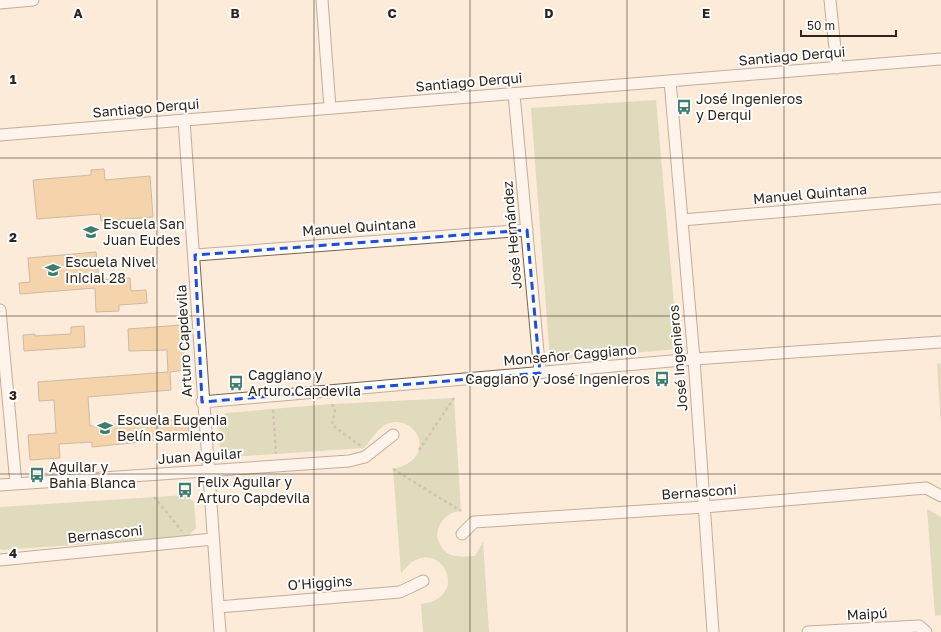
<svg xmlns="http://www.w3.org/2000/svg" width="941" height="632" font-family="'Golos Text',sans-serif">
	<style>
		.green { fill: #bbc797 }
		.building { fill: #ecb973; stroke: #917b5e }
		.lines { fill: none; stroke-linecap: round; stroke-linejoin: round }
		.minor-casing { stroke: #7b6148; stroke-width: 13 }
		.path { stroke: #a09183; stroke-width: 2.5; stroke-dasharray: 3 3; stroke-linecap: butt }
		.minor { stroke: #fff; stroke-width: 11 }
		.marked { fill: none; stroke: #1d4ed8; stroke-width: 3; stroke-dasharray: 8 5; stroke-linejoin: round }
		.grid { fill: none; stroke: #30251a; stroke-width: 1; stroke-opacity: 0.55 }
		.labels { text-anchor: middle; stroke-width: 4; stroke-linejoin: round; paint-order: stroke }
		.street-label { font-size: 14px; fill: #30251a; stroke: #fff }
		.poi-label { font-size: 14px; fill: #30251a; stroke: #fff; text-anchor: start }
		.grid-label { font-size: 13px; text-anchor: middle; font-weight: bold; fill: #30251a; stroke: #fff; stroke-width: 4; stroke-linejoin: round; paint-order: stroke }
	</style>
	<rect width="100%" height="100%" fill="#fdebda"/>
	<path class="green" d="M656 100 678 349 550 360 531 108Z
		M941 363V426L937 364Z
		M454 398 461 511C447 512 438 522 437 536 443 558 455 557 475 556L483 542 489 632H423L421 604C469 599 445 541 412 562 408 565 404 570 401 573L393 469C442 458 414 410 385 425 377 430 370 441 364 448L230 457 220 451 218 422 226 413 332 404Z
		M186 495 194 502 196 528 187 537 2 550 0 549V507Z
		M927 509 941 517V615L935 616Z"/>
	<path class="building" d="M104 169 105 180 150 176 153 217 101 221 100 214 37 219 33 180 91 175V170Z
		M96 252 99 280 130 278 131 291 146 290 147 303 119 305V311L96 312 95 288 20 294 19 283 30 282 28 258Z
		M182 325 185 370 170 372 171 390 88 397 90 426 188 419 189 437 92 447V442L59 444 60 458 30 460 28 435 56 433 54 400 39 401 38 382 168 372 167 350 129 351 128 329Z
		M84 326 85 347 24 351 23 335 35 334V336L71 334V327Z"/>
	<g class="lines">
		<g class="minor-casing">
			<path id="minor" d="M322 0 330 108
				M830 0 837 68
				M0 3 33 0
				M670 81 694 359 713 632
				M514 94 540 373
				M184 120 220 632
				M0 135 941 59
				M682 220 941 198
				M195 255 527 230
				M0 310 16 484
				M202 402 694 359 941 342
				M0 485 349 461 365 457 393 435
				M462 534 474 522 704 507 926 488 941 496
				M0 560 213 539
				M218 607 400 592 423 581
				M808 632 919 626 926 632"/>
		</g>
		<path class="path" d="M332 404 335 411 332 425 361 446
			M273 410 276 454
			M419 450 454 398
			M393 469 461 511
			M154 497 182 531"/>
		<use href="#minor" class="minor"/>
	</g>
	<path d="M0 0H941V632H0ZM527 230 540 373 202 402 195 255Z" fill="#fdebda" fill-opacity=".55" fill-rule="evenodd"/>
	<path class="marked" d="M527 230 540 373 202 402 195 255Z"/>
	<path class="grid" d="M157 0V632M314 0V632M470 0V632M627 0V632M784 0V632M0 158H941M0 316H941M0 474H941"/>
	<defs>
		<g id="bus-bare" transform="scale(1.2)"><path d="M-5-6H5V4H4V6H2V4H-2V6H-4V4H-5ZM-3.5-4V0h7V-4ZM-3.5 1.2v1.5H-2V1.2ZM2 1.2v1.5H3.5V1.2Z" fill="#3c7d6c" stroke="#fff" stroke-width="2.5" paint-order="stroke"/></g>
		<g id="school-bare" transform="scale(1.2)"><path d="M0-5L7-2L0 1L-7-2ZM-4 1L0 2.5L4 1V4Q0 6-4 4Z" fill="#3c7d6c" stroke="#fff" stroke-width="2.5" paint-order="stroke"/></g>
	</defs>
	<g fill-rule="evenodd">
		<use href="#bus-bare" x="684" y="107"/>
		<use href="#school-bare" x="91" y="232"/>
		<use href="#school-bare" x="53" y="270"/>
		<use href="#bus-bare" x="662" y="379"/>
		<use href="#bus-bare" x="236" y="383"/>
		<use href="#school-bare" x="105" y="428"/>
		<use href="#bus-bare" x="37" y="475"/>
		<use href="#bus-bare" x="185" y="490"/>
	</g>
	<g class="labels">
		<g class="street-label">
			<text transform="translate(792 56) rotate(-5)" y="5">Santiago Derqui</text>
			<text transform="translate(469 82) rotate(-5)" y="5">Santiago Derqui</text>
			<text transform="translate(146 108) rotate(-5)" y="5">Santiago Derqui</text>
			<text transform="translate(810 194) rotate(-5)" y="5">Manuel Quintana</text>
			<text transform="translate(359 227) rotate(-4)" y="5">Manuel Quintana</text>
			<text transform="translate(512 235) rotate(-95)" y="5">José Hernández</text>
			<text transform="translate(184 341) rotate(-93)" y="5">Arturo Capdevila</text>
			<text transform="translate(570 355) rotate(-5)" y="5">Monseñor Caggiano</text>
			<text transform="translate(678 358) rotate(-95)" y="5">José Ingenieros</text>
			<text transform="translate(200 456) rotate(-4)" y="5">Juan Aguilar</text>
			<text transform="translate(699 492) rotate(-4)" y="5">Bernasconi</text>
			<text transform="translate(105 534) rotate(-6)" y="5">Bernasconi</text>
			<text transform="translate(320 583) rotate(-4)" y="5">O'Higgins</text>
			<text transform="translate(867 614) rotate(-3)" y="5">Maipú</text>
		</g>
		<g class="poi-label">
			<text x="696" y="104">José Ingenieros<tspan x="696" dy="16">y Derqui</tspan></text>
			<text x="103" y="229">Escuela San<tspan x="103" dy="16">Juan Eudes</tspan></text>
			<text x="65" y="267">Escuela Nivel<tspan x="65" dy="16">Inicial 28</tspan></text>
			<text x="248" y="380">Caggiano y<tspan x="248" dy="16">Arturo Capdevila</tspan></text>
			<text x="650" y="384" text-anchor="end">Caggiano y José Ingenieros</text>
			<text x="117" y="425">Escuela Eugenia<tspan x="117" dy="16">Belín Sarmiento</tspan></text>
			<text x="49" y="472">Aguilar y<tspan x="49" dy="16">Bahia Blanca</tspan></text>
			<text x="197" y="487">Felix Aguilar y<tspan x="197" dy="16">Arturo Capdevila</tspan></text>
		</g>
	</g>
	<g class="grid-label">
		<text x="78" y="18">A</text>
		<text x="235" y="18">B</text>
		<text x="392" y="18">C</text>
		<text x="549" y="18">D</text>
		<text x="706" y="18">E</text>
		<text x="13" y="84">1</text>
		<text x="13" y="242">2</text>
		<text x="13" y="400">3</text>
		<text x="13" y="558">4</text>
	</g>
	<path d="M801 30v6h95v-6" fill="none" stroke="#30251a" stroke-width="2"/>
	<text x="807" y="30" font-size="12" fill="#30251a" stroke="#ffffff" stroke-width="3" paint-order="stroke">50 m</text>
</svg>
